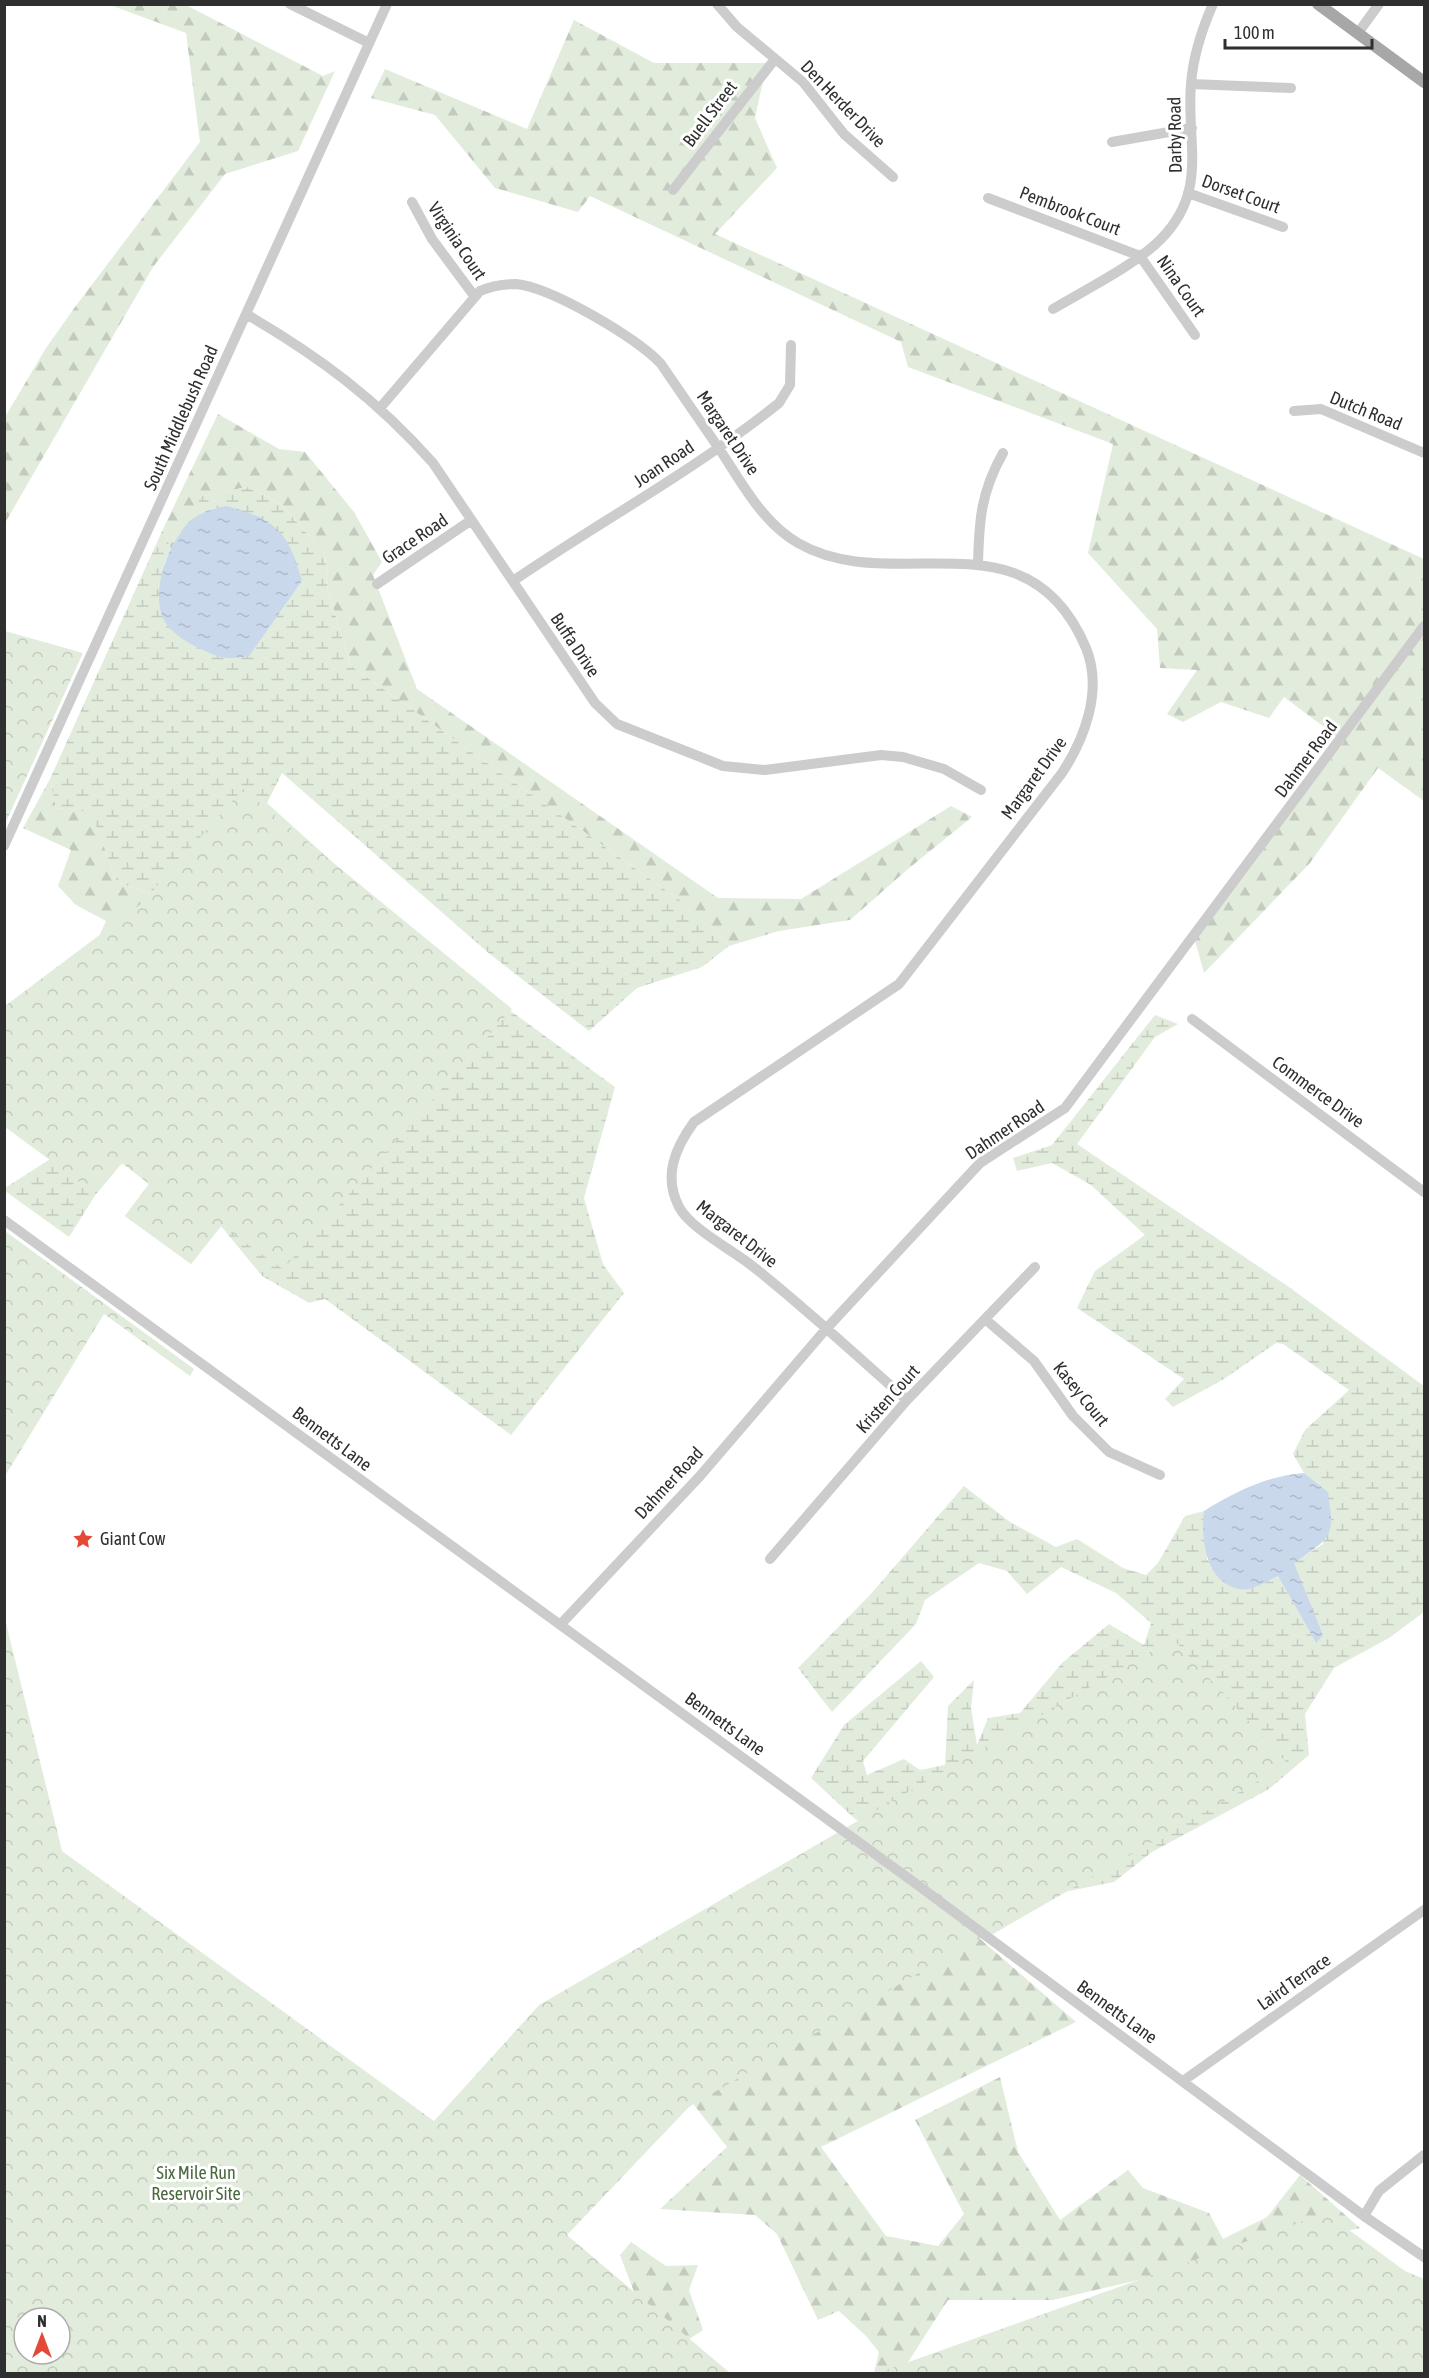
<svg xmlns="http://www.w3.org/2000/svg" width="1429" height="2378" font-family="'Asap Condensed',sans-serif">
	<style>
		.forest { fill: url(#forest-firs) }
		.wetland { fill: url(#wetland-marsh) }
		.park { fill: url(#park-crowns); fill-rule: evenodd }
		.water { fill: url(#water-ripples) }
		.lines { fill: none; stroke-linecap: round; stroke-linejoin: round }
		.minor { stroke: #ccc; stroke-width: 10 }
		.major { stroke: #a7a7a7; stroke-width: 12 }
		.labels { text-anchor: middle; stroke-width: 6; stroke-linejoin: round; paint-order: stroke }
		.street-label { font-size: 18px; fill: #2f2f2f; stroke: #fff }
		.poi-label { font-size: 18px; fill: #2f2f2f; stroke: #fff; text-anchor: start }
		.park-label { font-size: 18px; fill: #496a3d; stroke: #fff }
	</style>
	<defs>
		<pattern id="forest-firs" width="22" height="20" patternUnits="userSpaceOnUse" patternTransform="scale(1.5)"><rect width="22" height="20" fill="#e2ecdd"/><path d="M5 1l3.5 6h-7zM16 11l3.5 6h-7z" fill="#c2cbbe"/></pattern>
		<pattern id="wetland-marsh" width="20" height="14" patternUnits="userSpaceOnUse" patternTransform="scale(1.5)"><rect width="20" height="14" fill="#e2ecdd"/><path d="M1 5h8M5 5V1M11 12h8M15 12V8" fill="none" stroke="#c2cbbe"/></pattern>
		<pattern id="park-crowns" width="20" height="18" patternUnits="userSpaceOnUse" patternTransform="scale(1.5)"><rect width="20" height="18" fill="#e2ecdd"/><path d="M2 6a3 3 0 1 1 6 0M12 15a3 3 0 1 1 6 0" fill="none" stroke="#c2cbbe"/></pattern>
		<pattern id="water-ripples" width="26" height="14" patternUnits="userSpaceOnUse" patternTransform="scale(1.5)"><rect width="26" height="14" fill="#cad8ec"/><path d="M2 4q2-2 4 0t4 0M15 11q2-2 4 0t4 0" fill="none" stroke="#aebacb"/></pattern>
	</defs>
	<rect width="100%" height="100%" fill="#fff"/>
	<path class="forest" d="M110 5H186L323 76 335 71 298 151 225 174 153 267 5 523V417L46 348 75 307 200 142 186 33Z
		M574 20 654 63H767L755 118 777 168 715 234 1424 559V801L1378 768 1310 863 1204 973 1195 941 1344 742 1284 697 1269 718 1221 702 1183 722 1167 714 1197 670 1160 668 1157 629 1088 553 1113 444 908 367 901 342 590 196 578 212 495 188 435 115 371 98 385 69 527 129Z
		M218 414 279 449 305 452 354 512 382 562 373 575 417 689 718 898 801 899 951 806 972 817 908 869 850 920 779 931 729 946 681 901 351 666 328 591 325 554 281 504 247 487 199 497 202 513 179 534 171 549 163 529Z
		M50 779 56 808 91 811 117 882 176 903 86 965 106 921 76 905 58 886 71 850 23 828Z
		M971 1931 1076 2022 821 2147 886 2236 938 2246 964 2214 915 2120 1000 2077 1018 2152 1060 2220 1128 2170 1143 2188 1209 2213 1223 2239 1267 2217 1300 2175 1360 2228 1053 2300H948L901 2373H874L879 2352 866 2336 839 2311 818 2320 777 2234 755 2215 660 2209 727 2147 683 2091 518 2210 642 2313 620 2255 631 2242 666 2266 698 2265 689 2290 703 2330 638 2373 436 2170Z"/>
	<path class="wetland" d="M247 487 281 504 325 554 328 591 351 666 681 901 729 946 702 967 637 988 589 1031 491 955 282 773 267 803 441 960 615 1087 584 1198 603 1264 624 1293 511 1435 325 1299 309 1303 262 1276 221 1226 191 1264 125 1216 149 1184 122 1163 96 1194 69 1237 5 1191V1188L105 1124 176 903 117 882 91 812 56 808 50 779 163 529 171 549 164 564 249 655 302 581 215 508 202 513 198 497Z
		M1155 1015 1178 1024 1155 1037 1077 1144 1289 1287 1424 1386V1612L1389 1638 1334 1668 1305 1714 1309 1755 1269 1789 1152 1852 1114 1882 1034 1898 941 1884 854 1818 811 1778 844 1725 921 1661 934 1677 863 1761 867 1775 904 1759 920 1770 945 1765 948 1706 974 1680 971 1708 977 1745 988 1718 1020 1713 1062 1663 1109 1624 1144 1645 1151 1623 1116 1593 1061 1567 1027 1594 1007 1571 979 1563 925 1600 916 1624 832 1712 798 1668 870 1595 964 1486 1010 1522 1056 1547 1077 1539 1123 1568 1146 1575 1158 1563 1185 1516 1204 1511 1207 1560 1254 1588 1278 1576 1316 1643 1293 1563 1323 1544 1327 1491 1304 1473 1293 1454 1305 1430 1349 1390 1283 1344 1276 1343 1224 1379 1173 1407 1165 1399 1184 1379 1077 1308 1095 1271 1145 1235 1091 1185 1052 1163 1017 1171 1013 1158 1052 1145Z"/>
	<path class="park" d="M5 631 83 653 5 824 4 631Z
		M243 789 512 1009 283 1269 221 1226 191 1264 125 1216 149 1184 122 1163 96 1194 5 1127V1006L142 903Z
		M5 1231 194 1369 190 1376 104 1314 5 1476Z
		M4 1615 62 1851 434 2121 539 2005 1173 1639 1288 1764 993 1934 972 1942 689 2107 567 2235 730 2373H5ZM24 2318H60V2354H24Z
		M1326 2213 1405 2271 1424 2279V2373H878Z"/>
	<path class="water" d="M227 506C276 519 289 533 302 581L249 656C226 660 222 659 201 649 189 644 175 635 167 625 147 598 168 543 189 522 200 512 213 508 227 506Z
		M1304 1473 1327 1491C1337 1537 1330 1538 1294 1563L1323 1635 1316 1643 1278 1576C1267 1581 1252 1592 1239 1589 1205 1583 1201 1538 1204 1511 1236 1491 1267 1476 1304 1473Z"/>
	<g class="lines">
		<path class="minor" d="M290 4 369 43
			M717 4 737 27 803 82 844 134 893 177
			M1358 33 1379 4
			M1191 84 1291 88
			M1112 142 1192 128
			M673 190 775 59
			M1188 193 1283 227
			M988 198 1140 256 1195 335
			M412 202 432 239 475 297
			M1053 309C1083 291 1137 264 1161 239 1209 190 1186 143 1191 84 1193 57 1202 29 1213 4
			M246 314C320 357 376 399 433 463L595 703 617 724 723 766 765 770 881 755 903 757 944 769 981 790
			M380 408 480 291C491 286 505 284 516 284 550 287 638 338 661 364 680 392 700 421 720 450 742 483 762 522 798 543 894 599 1027 507 1086 648 1103 690 1085 738 1062 773L899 984 694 1122C675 1148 663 1176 679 1207 690 1228 732 1250 751 1265 805 1307 855 1355 907 1400
			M1294 411 1321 409 1424 453
			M978 565C979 520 981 492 1003 453
			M513 581C601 521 695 470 779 403L790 385 791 345
			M377 584 470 521
			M4 846 387 4
			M1192 1019 1424 1192
			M4 1220 919 1886 1364 2216 1424 2257
			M985 1319 1034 1361 1073 1416 1109 1452 1160 1475
			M770 1559 907 1400 1035 1267
			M561 1624 700 1476 826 1329 980 1163 1065 1108 1424 626
			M1183 2081 1424 1910
			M1364 2216 1379 2191 1424 2155"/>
		<path class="major" d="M1318 4 1424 82"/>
	</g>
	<defs>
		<g id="sight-bare" transform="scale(1.62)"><path d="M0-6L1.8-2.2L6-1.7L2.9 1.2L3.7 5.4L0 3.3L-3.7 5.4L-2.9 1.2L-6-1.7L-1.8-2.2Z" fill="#e34934" stroke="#fff" stroke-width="2.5" paint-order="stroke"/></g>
	</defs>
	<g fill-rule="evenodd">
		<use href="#sight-bare" x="83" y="1539"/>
	</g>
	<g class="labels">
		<g class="street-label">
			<text transform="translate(843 104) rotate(46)" y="6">Den Herder Drive</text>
			<text transform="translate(710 114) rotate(-53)" y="6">Buell Street</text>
			<text transform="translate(1175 135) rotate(-91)" y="6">Darby Road</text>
			<text transform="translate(1241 194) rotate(20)" y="6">Dorset Court</text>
			<text transform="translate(1070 211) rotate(21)" y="6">Pembrook Court</text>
			<text transform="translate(457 241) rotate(56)" y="6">Virginia Court</text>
			<text transform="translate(1181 286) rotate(55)" y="6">Nina Court</text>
			<text transform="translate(1366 411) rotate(22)" y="6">Dutch Road</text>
			<text transform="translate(181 418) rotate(-66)" y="6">South Middlebush Road</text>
			<text transform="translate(728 433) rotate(56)" y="6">Margaret Drive</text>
			<text transform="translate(664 464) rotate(-34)" y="6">Joan Road</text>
			<text transform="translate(415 539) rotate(-34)" y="6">Grace Road</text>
			<text transform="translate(575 645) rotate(56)" y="6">Buffa Drive</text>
			<text transform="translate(1306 759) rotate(-53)" y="6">Dahmer Road</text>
			<text transform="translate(1034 778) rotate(-54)" y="6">Margaret Drive</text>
			<text transform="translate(1318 1092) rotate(36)" y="6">Commerce Drive</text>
			<text transform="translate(1005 1130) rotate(-34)" y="6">Dahmer Road</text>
			<text transform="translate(737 1234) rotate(38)" y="6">Margaret Drive</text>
			<text transform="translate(1081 1394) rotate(51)" y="6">Kasey Court</text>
			<text transform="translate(888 1399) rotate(-48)" y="6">Kristen Court</text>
			<text transform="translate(332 1439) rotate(37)" y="6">Bennetts Lane</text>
			<text transform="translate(669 1483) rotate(-47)" y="6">Dahmer Road</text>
			<text transform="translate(725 1724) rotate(36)" y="6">Bennetts Lane</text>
			<text transform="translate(1294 1982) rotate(-35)" y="6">Laird Terrace</text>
			<text transform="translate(1117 2012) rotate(36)" y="6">Bennetts Lane</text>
		</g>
		<g class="poi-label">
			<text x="100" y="1545">Giant Cow</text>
		</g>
		<g class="park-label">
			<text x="196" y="2179">Six Mile Run<tspan x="196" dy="21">Reservoir Site</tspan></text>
		</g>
	</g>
	<rect width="1429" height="2378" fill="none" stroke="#2f2f2f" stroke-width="12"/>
	<g transform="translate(42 2336)"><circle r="28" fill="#ffffff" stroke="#acacac" stroke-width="1.5"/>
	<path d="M0-4.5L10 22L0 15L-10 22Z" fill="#e34934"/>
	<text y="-9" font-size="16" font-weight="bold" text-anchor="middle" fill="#2f2f2f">N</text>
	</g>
	<path d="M1225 39v9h147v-9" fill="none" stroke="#2f2f2f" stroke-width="3"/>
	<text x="1234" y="39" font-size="18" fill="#2f2f2f" stroke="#ffffff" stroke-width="4.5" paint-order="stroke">100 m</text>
</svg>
